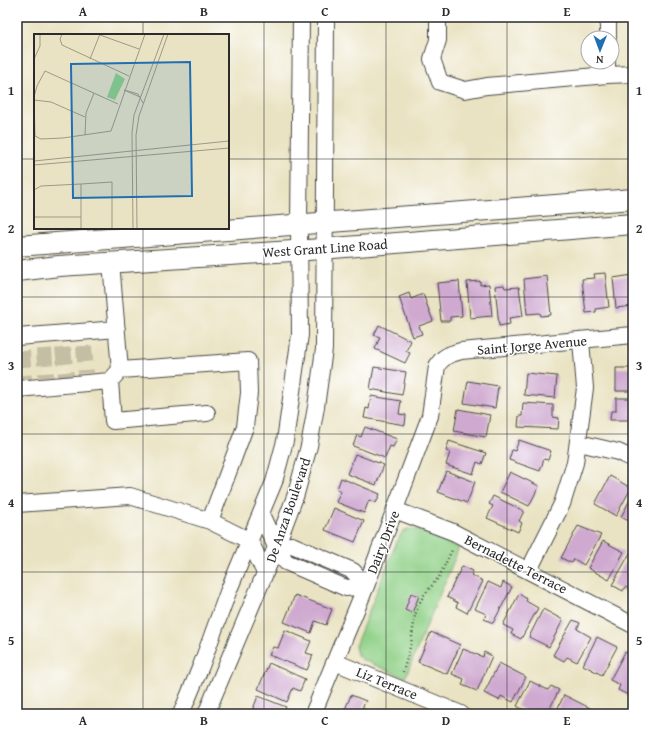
<svg xmlns="http://www.w3.org/2000/svg" width="650" height="731" font-family="'Gentium Book Plus',serif">
	<style>
		.green { fill: #90d087; stroke: #5e7e59 }
		.building { fill: #cfa9d0 }
		.lines { fill: none; stroke-linecap: round; stroke-linejoin: round }
		.minor-tunnel { stroke: #c4bea5; stroke-width: 16; stroke-dasharray: 16 8; stroke-linecap: butt }
		.minor-casing { stroke: #484742; stroke-width: 18 }
		.major-casing { stroke: #484742; stroke-width: 22 }
		.path { stroke: #484742; stroke-width: 2.5; stroke-dasharray: 1 3; stroke-linecap: butt }
		.minor { stroke: #fff; stroke-width: 16 }
		.major { stroke: #fff; stroke-width: 20 }
		.grid { fill: none; stroke: #2b2b2b; stroke-width: 1; stroke-opacity: 0.55 }
		.labels { text-anchor: middle; stroke-width: 3; stroke-linejoin: round; paint-order: stroke }
		.street-label { font-size: 14px; fill: #2b2b2b; stroke: #fff }
		.inset-road { fill: none; stroke: #9e9986; stroke-width: 1 }
		.view { fill: #1f6fb2; fill-opacity: 0.15; stroke: #1f6fb2; stroke-width: 2 }
		.inset-edge { fill: none; stroke: #2b2b2b; stroke-width: 2 }
		.neatline { fill: none; stroke: #2b2b2b; stroke-width: 1.5 }
		.grid-label { font-size: 13px; text-anchor: middle; font-weight: bold; fill: #2b2b2b }
	</style>
	<rect width="100%" height="100%" fill="#fff"/>
	<filter id="ink" filterUnits="userSpaceOnUse"><feTurbulence type="fractalNoise" baseFrequency=".025" numOctaves="2"/><feDisplacementMap in="SourceGraphic" scale="8" xChannelSelector="R" yChannelSelector="G"/><feConvolveMatrix kernelMatrix="1 2 1 2 8 2 1 2 1" color-interpolation-filters="sRGB"/></filter>
	<filter id="wash" filterUnits="userSpaceOnUse"><feTurbulence type="fractalNoise" baseFrequency=".012" numOctaves="4" result="noise"/><feDisplacementMap in="SourceGraphic" scale="16" xChannelSelector="R" yChannelSelector="G"/><feGaussianBlur stdDeviation="0.9" result="paint"/><feColorMatrix in="noise" values="0 0 0 0 0 0 0 0 0 0 0 0 0 0 0 0 0 1.4 0 .05"/><feComposite in="paint" operator="in"/></filter>
	<g filter="url(#wash)">
		<rect width="100%" height="100%" fill="#eae3c3"/>
		<path class="green" d="M408 529 419 530 459 548 405 678 361 659 357 655 355 646 397 541 403 531Z"/>
		<g id="blocks">
			<path class="building" d="M605 273 609 307 596 309V312L586 313 582 279 595 278 594 274Z
				M633 275V306L616 308 613 278Z
				M547 276 551 315 541 316 540 313 527 314 524 279Z
				M459 281 462 316 450 317V321H441L437 283Z
				M480 281V285L489 284 492 316 470 318 467 282Z
				M504 285 505 288 519 287 523 316 509 318 510 324 499 326 495 286Z
				M409 293 411 299 423 294 433 321 419 326 422 334 413 337 399 297Z
				M379 325 411 341 406 351 410 353 405 363 375 349 380 337 374 335Z
				M374 367 406 372 402 395 370 389Z
				M616 368H633V391H616Z
				M526 373 557 376 555 398 524 395Z
				M468 381 498 386 495 408 464 403Z
				M371 396 401 401 399 414 406 415 405 425 364 418 366 408 369 409Z
				M616 398H633V420H610L611 411H616Z
				M523 403 553 405V417L559 418 558 429 518 427 519 416H522Z
				M458 409 490 415 486 437 454 431Z
				M365 427 397 439 393 447 390 446 385 458 353 446 357 435 361 437Z
				M519 440 551 451 548 460 544 459 540 471 509 460 512 450 515 451Z
				M449 441 486 453 482 464 477 462 473 474 446 465 450 452 446 451Z
				M355 454 384 465 376 485 347 474Z
				M446 471 475 482 467 503 438 492Z
				M510 472 539 486 529 506 500 492Z
				M610 476 631 488 616 516 595 504Z
				M341 478 380 494 376 503 369 500 364 513 336 502 341 491 337 489Z
				M633 494V523L621 517Z
				M493 496 524 511 519 521 522 523 518 532 487 518 493 506 489 504Z
				M334 508 364 521 355 542 325 530Z
				M578 526 601 535 584 565 574 559 572 563 561 558Z
				M603 541 624 552 609 580 588 568Z
				M630 553 633 554V591L625 587 623 591 612 585Z
				M462 566 473 571 471 575 483 581 467 613 456 607 458 603 447 597Z
				M488 582 501 588 503 582 512 587 493 623 484 619 486 614 475 609Z
				M411 593 419 596 412 613 405 610Z
				M519 594 527 599 526 601 538 608 521 639 511 634 513 630 503 625Z
				M295 595 332 609 326 625 315 621 311 633 284 622Z
				M543 609 563 620 549 647 529 637Z
				M573 620 580 623 577 629 591 637 577 662 567 657 564 661 553 655Z
				M285 630 311 641 306 653 313 655 307 670 269 655 273 647 278 648Z
				M431 632 460 645 447 674 418 662Z
				M597 637 617 647 602 675 583 665Z
				M463 649 483 657 484 652 492 656 477 691 462 685 464 679 452 674Z
				M625 652 633 656V684L628 695 618 690 620 685 610 680Z
				M269 663 305 679 300 691 293 688 287 702 258 689Z
				M499 663 526 677 513 702 501 696 499 700 484 693Z
				M530 681 548 690 551 686 559 690 547 714H530L517 706Z
				M351 695 366 701 362 708 376 714H343Z
				M564 695 590 708 587 714H555Z
				M258 696 286 707 283 714H251Z"/>
		</g>
	</g>
	<g filter="url(#ink)">
		<use href="#blocks" fill-opacity="0" stroke="#484742" stroke-width="1"/>
		<g class="lines">
			<path class="minor-tunnel" d="M84 346 86 373
				M63 348 66 376
				M44 349 46 377
				M22 351 24 380"/>
			<g class="minor-casing">
				<path id="minor" d="M438 17V40L432 59 440 82 465 90 487 86 607 75
					M608 38V17
					M607 62V75L633 74
					M111 262 120 370
					M17 337 117 329
					M110 381 113 421 207 413
					M17 389 110 381 120 370 248 361 249 393 245 427 210 521 250 541 265 573
					M579 443 618 452 633 459
					M17 504 130 496 210 521
					M395 510 453 532 633 625
					M261 514 276 547 286 562 346 588 366 586
					M276 547 292 545 353 571 366 586
					M529 570 562 504 575 463 585 388 581 341
					M335 662 461 714
					M181 714 201 666 228 592 274 482 285 441 300 335 299 225 301 17
					M206 714 276 547 296 494 309 446 316 407 324 349 326 17
					M313 714 366 586 430 416 437 366C443 356 450 354 461 351L633 335"/>
			</g>
			<g class="major-casing">
				<path id="major" d="M17 246 633 199
					M17 271 59 266 308 250 633 224"/>
			</g>
			<path class="path" d="M403 672 411 644 415 615 419 604 424 595 439 577 452 550"/>
			<use href="#minor" class="minor"/>
			<use href="#major" class="major"/>
		</g>
	</g>
	<path class="grid" d="M143 17V35M264 17V714M386 17V714M507 17V714M17 159H35M228 159H633M143 228V714M17 297H633M17 434H633M17 572H633"/>
	<g class="labels">
		<g class="street-label">
			<text transform="translate(325 248) rotate(-4)" y="5">West Grant Line Road</text>
			<text transform="translate(532 345) rotate(-5)" y="5">Saint Jorge Avenue</text>
			<text transform="translate(288 510) rotate(-71)" y="5">De Anza Boulevard</text>
			<text transform="translate(383 542) rotate(-69)" y="5">Dairy Drive</text>
			<text transform="translate(516 564) rotate(27)" y="5">Bernadette Terrace</text>
			<text transform="translate(387 683) rotate(22)" y="5">Liz Terrace</text>
		</g>
	</g>
	<g transform="translate(34 34)">
		<rect width="195" height="195" fill="#eae3c3"/>
		<path d="M82 39 91 45 81 66 73 63Z" fill="#90d087"/>
		<path class="inset-road" d="M28 0 26 5 28 11 95 42M195 0V71M66 1 105 15M0 25 6 12V0M56 25 66 0M90 56 104 60 109 69M90 56 106 63M0 66 17 68 51 83M84 70 11 37 3 52 0 63 1 102 7 105 29 104 77 97 111 0M51 101 52 79 60 59M0 127 195 107M0 131 195 114M47 150 78 148V195M0 156 7 152 47 150V195M0 183H47M99 195 98 99 100 81 130 0M103 195 102 101 105 82 134 0"/>
		<path class="view" d="M156 28 158 162 39 164 37 30Z"/>
		<rect width="195" height="195" class="inset-edge"/>
	</g>
	<rect width="650" height="731" fill="none" stroke="#fff" stroke-width="44"/>
	<g transform="translate(600 50) rotate(181)"><circle r="19" fill="#ffffff" stroke="#aaaaaa"/>
	<path d="M0-3L7 15L0 10L-7 15Z" fill="#1f6fb2"/>
	<text y="-6" font-size="11" font-weight="bold" text-anchor="middle" fill="#2b2b2b">N</text>
	</g>
	<rect x="22" y="22" width="606" height="687" class="neatline"/>
	<g class="grid-label">
		<text x="83" y="16">A</text>
		<text x="204" y="16">B</text>
		<text x="325" y="16">C</text>
		<text x="446" y="16">D</text>
		<text x="567" y="16">E</text>
		<text x="11" y="95">1</text>
		<text x="639" y="95">1</text>
		<text x="11" y="233">2</text>
		<text x="639" y="233">2</text>
		<text x="11" y="370">3</text>
		<text x="639" y="370">3</text>
		<text x="11" y="507">4</text>
		<text x="639" y="507">4</text>
		<text x="11" y="645">5</text>
		<text x="639" y="645">5</text>
		<text x="83" y="725">A</text>
		<text x="204" y="725">B</text>
		<text x="325" y="725">C</text>
		<text x="446" y="725">D</text>
		<text x="567" y="725">E</text>
	</g>
</svg>
